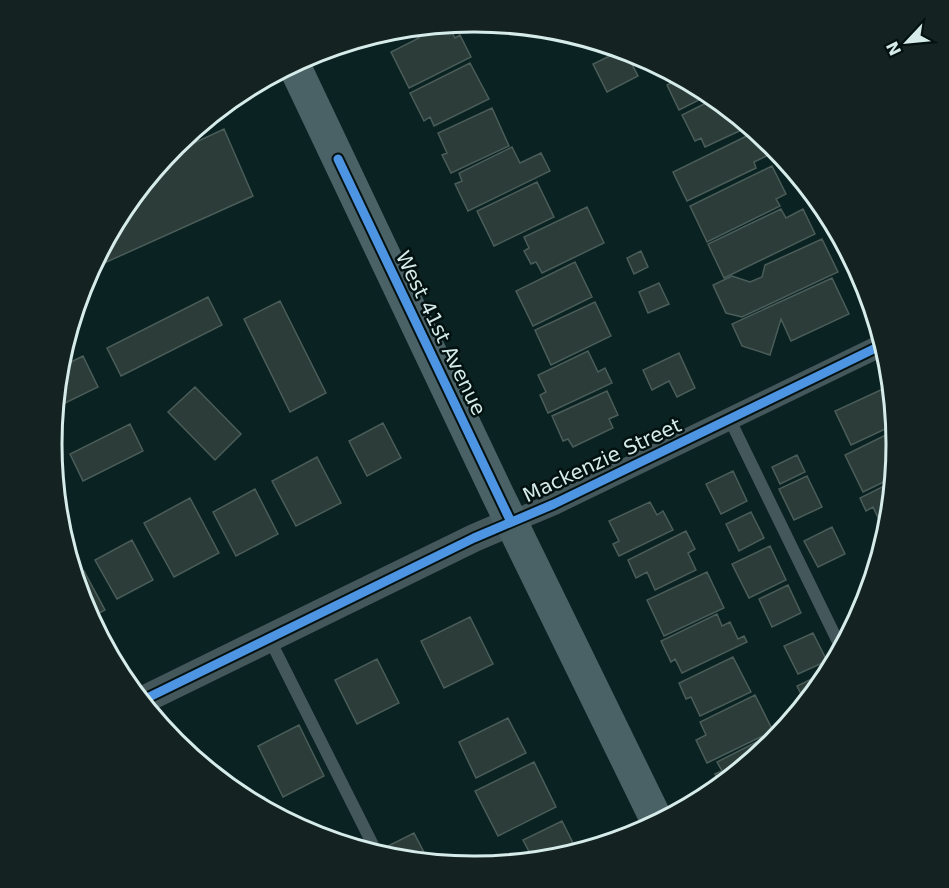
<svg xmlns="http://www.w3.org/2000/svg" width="949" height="888" font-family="'DejaVu Sans',sans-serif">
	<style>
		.building { fill: #2c3d39; stroke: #4b5d59; stroke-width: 1.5 }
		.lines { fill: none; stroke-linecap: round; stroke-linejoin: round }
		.service { stroke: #44575b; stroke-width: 12 }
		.minor { stroke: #44575b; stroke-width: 22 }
		.tertiary { stroke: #44575b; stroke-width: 28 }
		.secondary { stroke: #4a6166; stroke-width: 33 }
		.cycleway-casing { stroke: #031111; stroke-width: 13 }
		.cycleway { stroke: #4d94e3; stroke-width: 9 }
		.labels { text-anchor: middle; stroke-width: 5; stroke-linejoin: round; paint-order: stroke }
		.street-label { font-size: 20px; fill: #d6ecea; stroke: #031111 }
		.rim { fill: none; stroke: #d6ecea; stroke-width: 3 }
	</style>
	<rect width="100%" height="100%" fill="#0a2221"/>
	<path class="building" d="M448 24 455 38 460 35 471 57 409 88 391 52 419 38 417 35 439 25Z
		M411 27 395 36 391 29H392Z
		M624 49 638 76 607 92 593 64Z
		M470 63 489 99 434 126 430 117 424 121 410 93Z
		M672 72 710 92 711 94 679 110 667 85 673 82 669 74Z
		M716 98 750 126 705 147 701 138 695 141 682 115Z
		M492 108 509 146 451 173 442 155 447 153 438 133Z
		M224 129 253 196 91 269 123 209 168 155Z
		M757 131 770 142 775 152 754 162 756 168 687 201 673 172Z
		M512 147 520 163 541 153 550 171 468 211 455 184 462 181 459 173Z
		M772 166 786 194 776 199 780 206 707 242 690 206Z
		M537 182 554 217 494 246 477 211Z
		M587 207 604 243 542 273 536 262 531 264 524 251 529 248 524 237Z
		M781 209 786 218 803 209 815 234 724 278 708 244Z
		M822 239 838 272 742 317 726 313 713 285 732 276 750 282 762 277 765 265Z
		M641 251 648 267 634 274 627 258Z
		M575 262 592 297 533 326 516 291Z
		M832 278 849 314 791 341 781 319 770 355 742 346 732 324Z
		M659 283 669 304 648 313 639 292Z
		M208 297 222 325 121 376 107 348Z
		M280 301 326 393 290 412 244 319Z
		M595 302 611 336 551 365 535 330Z
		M588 351 598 372 605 368 612 383 548 413 540 395 546 392 538 375Z
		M679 353 695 388 677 397 669 381 652 390 643 370Z
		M83 356 98 387 55 408 59 368Z
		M195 387 241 434 215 460 168 412Z
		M885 388 894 405 896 424 851 445 835 411Z
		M607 391 618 415 609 419 613 428 573 447 568 439 563 441 552 416Z
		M383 423 401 458 367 476 349 441Z
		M130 424 143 451 83 481 70 454Z
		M896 430 897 444 894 477 863 492 845 455Z
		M797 455 805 472 780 484 772 467Z
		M317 457 341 503 296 526 272 481Z
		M733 471 747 501 721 514 706 484Z
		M807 476 822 507 794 520 779 489Z
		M894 481 889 525 883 528 873 507 866 511 860 498Z
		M255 489 278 534 236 556 213 512Z
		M190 498 219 553 174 577 144 523Z
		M650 502 657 515 663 511 673 530 619 556 613 544 619 541 609 521Z
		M751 512 764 538 739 551 726 524Z
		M832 527 845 554 818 567 804 541Z
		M686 531 695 549 688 553 696 570 655 590 647 572 636 578 628 560Z
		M132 540 153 580 117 599 95 560Z
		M770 546 786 580 749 598 732 564Z
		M84 571 105 610 90 618 84 606 75 576Z
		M707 572 724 608 664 636 647 600Z
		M788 585 801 613 772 627 759 599Z
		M717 614 722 626 730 622 738 639 744 636 747 642 682 673 675 659 671 662 661 641Z
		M470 617 493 664 444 688 421 641Z
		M813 633 827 661 798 674 784 646Z
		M733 657 751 692 700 716 691 697 686 699 679 683Z
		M377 659 399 703 357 724 335 680Z
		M830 670 826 679 806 704 797 686Z
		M755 695 773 731 707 763 696 740 706 735 700 722Z
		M508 718 526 753 476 778 459 742Z
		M299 725 324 776 283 797 258 746Z
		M778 731 780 735 773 743 721 786 715 774 722 771 717 762Z
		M534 762 556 807 498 836 475 791Z
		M264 797 272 813 253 803Z
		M562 821 578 853 557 859 534 861 523 840Z
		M414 833 429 862 392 859 386 847Z"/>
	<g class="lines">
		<path class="service" d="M730 420 842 650
			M269 638 378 855"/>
		<path class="minor" d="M511 522 554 504 884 344"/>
		<path class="tertiary" d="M141 701 474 538 511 522"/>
		<path class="secondary" d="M293 63 497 493 658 823"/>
		<g class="cycleway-casing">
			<path id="cycleway" d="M338 159 511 522
				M141 701 474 538 554 504 884 344"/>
		</g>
		<use href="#cycleway" class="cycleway"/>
	</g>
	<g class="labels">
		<g class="street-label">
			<text transform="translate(441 333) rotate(64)" y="7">West 41st Avenue</text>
			<text transform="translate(602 460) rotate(-25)" y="7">Mackenzie Street</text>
		</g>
	</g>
	<path d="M0 0H949V888H0ZM62 444a412 412 0 1 1 824 0a412 412 0 1 1-824 0Z" fill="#142322" fill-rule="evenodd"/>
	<path class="rim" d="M62 444a412 412 0 1 1 824 0a412 412 0 1 1-824 0Z"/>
	<g transform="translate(907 42) rotate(244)" stroke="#031111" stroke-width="4.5" paint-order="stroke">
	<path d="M0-4.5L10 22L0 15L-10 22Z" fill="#d6ecea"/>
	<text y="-9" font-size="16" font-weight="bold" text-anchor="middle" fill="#d6ecea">N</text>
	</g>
</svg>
